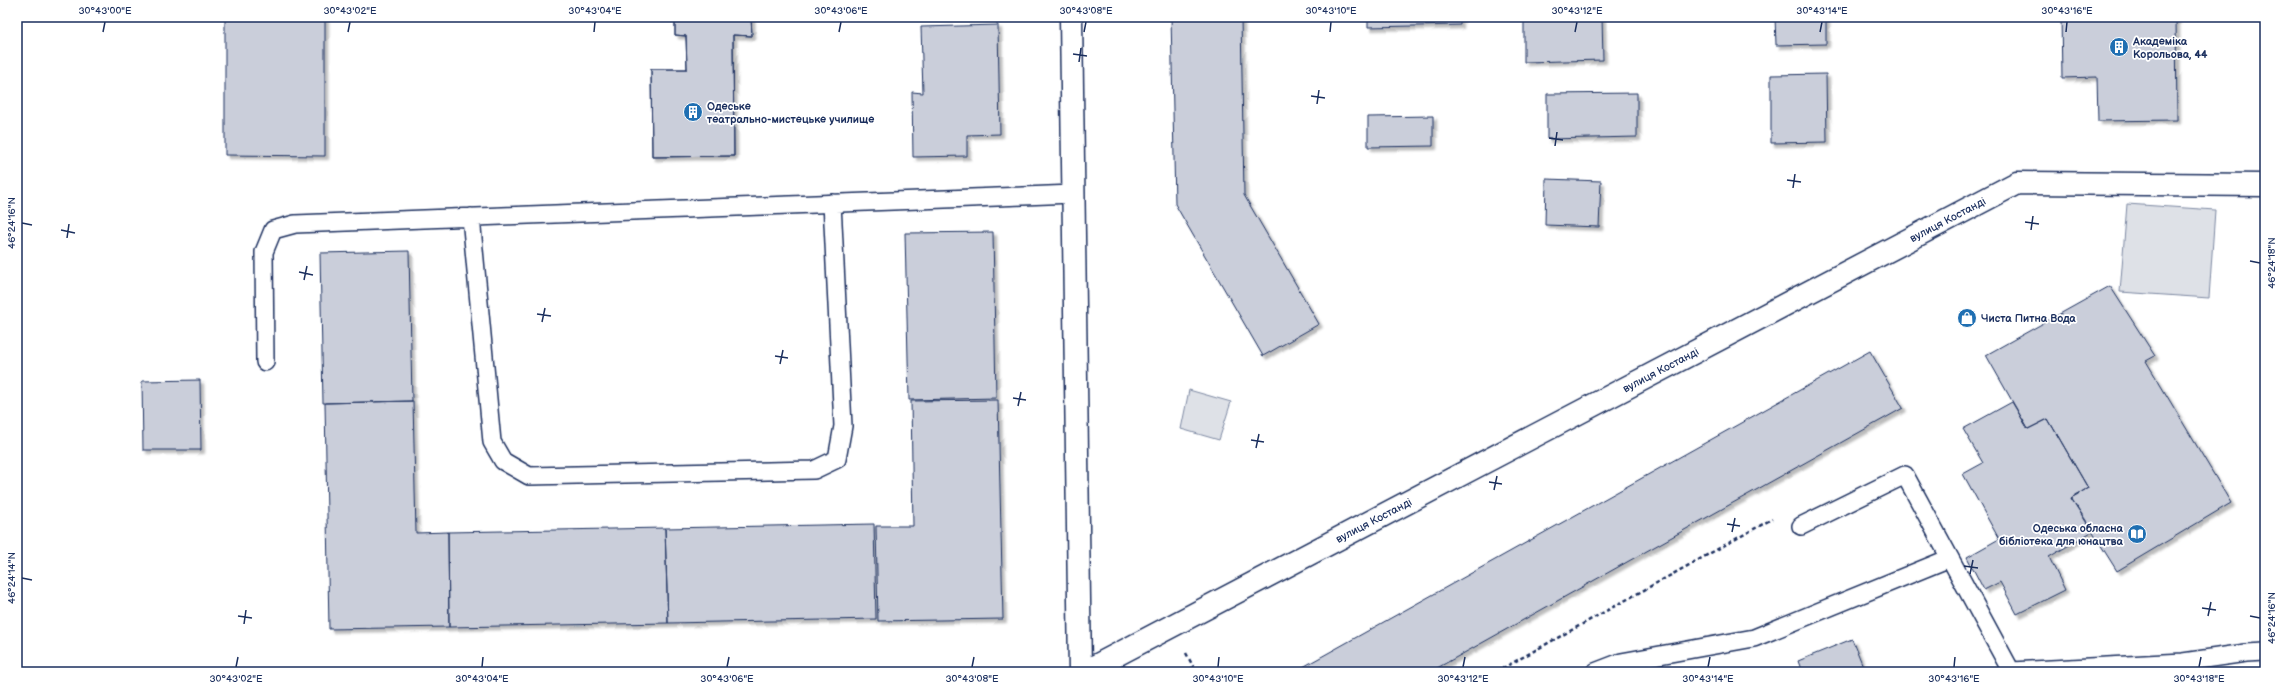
<svg xmlns="http://www.w3.org/2000/svg" width="2282" height="689" font-family="'Balsamiq Sans',sans-serif">
	<style>
		.green { fill: #dee1e7; stroke: #7c88a2 }
		.building { fill: #caceda; stroke: #1b2f5e; filter: url(#shadow) }
		.lines { fill: none; stroke-linecap: round; stroke-linejoin: round }
		.lane-casing { stroke: #1b2f5e; stroke-width: 20 }
		.street-casing { stroke: #1b2f5e; stroke-width: 25 }
		.path { stroke: #1b2f5e; stroke-width: 2.5; stroke-dasharray: 4 3; stroke-linecap: butt }
		.lane { stroke: #fff; stroke-width: 17 }
		.street { stroke: #fff; stroke-width: 22 }
		.ticks { fill: none; stroke: #1b2f5e; stroke-width: 1.5 }
		.labels { text-anchor: middle; stroke-width: 3.5; stroke-linejoin: round; paint-order: stroke }
		.poi-label { font-size: 11px; font-weight: bold; fill: #1b2f5e; stroke: #fff; text-anchor: start }
		.street-label { font-size: 11px; fill: #1b2f5e; stroke: #fff }
		.neatline { fill: none; stroke: #1b2f5e; stroke-width: 1.5 }
		.ticks-label { font-size: 10px; text-anchor: middle; fill: #1b2f5e }
	</style>
	<defs>
		<filter id="shadow"><feDropShadow dx="3.5" dy="3.5" stdDeviation="1" flood-color="#0004"/></filter>
	</defs>
	<rect width="100%" height="100%" fill="#fff"/>
	<filter id="ink" filterUnits="userSpaceOnUse"><feTurbulence type="fractalNoise" baseFrequency=".025" numOctaves="2"/><feDisplacementMap in="SourceGraphic" scale="8" xChannelSelector="R" yChannelSelector="G"/><feConvolveMatrix kernelMatrix="1 2 1 2 8 2 1 2 1" color-interpolation-filters="sRGB"/></filter>
	<g filter="url(#ink)">
		<path class="green" d="M2127 204 2215 210 2209 298 2120 292Z
			M1189 390 1231 402 1219 440 1181 429Z"/>
		<path class="building" d="M225 17H325V156L225 155Z
			M675 17H751L752 36 733 35 734 156 652 157 651 69H687L686 36 675 35Z
			M675 17H751L752 36 733 35 734 156 652 157 651 69H687L686 36 675 35Z
			M1171 17H1241L1244 195 1319 324 1263 356 1175 204Z
			M1368 17H1460V25L1368 27Z
			M1524 17H1602L1603 60 1524 62Z
			M1775 17H1826V44L1776 45Z
			M2061 17H2176L2177 120 2098 121 2097 77 2062 78Z
			M998 25 1000 134 967 135V156L913 157 912 92 923 93 921 27Z
			M1826 74 1827 142 1771 143V75Z
			M1637 93V137L1547 139V94Z
			M1433 116V146L1368 147V117Z
			M1546 179 1601 181 1599 227 1545 225Z
			M993 232 996 398 909 400 905 233Z
			M409 251 412 401 323 403 320 253Z
			M2110 286 2155 356 2146 361 2231 503 2117 571 2071 498 2088 488 2048 419 2028 429 1986 355Z
			M1870 351 1903 408 1430 672H1294Z
			M200 380 201 450H143L142 381Z
			M998 400 1003 619 878 621 876 526H913L911 401Z
			M413 401 416 533 448 532 449 627 329 629 325 403Z
			M2012 402 2028 429 2048 419 2088 488 2071 498 2093 531 2049 557 2065 590 2017 614 2000 582 1984 590 1967 557 1999 539 1963 474 1983 463 1963 429Z
			M874 524 876 619 668 623 665 528Z
			M665 528 668 623 449 627 448 532Z
			M1852 639 1865 671 1802 672 1798 661Z"/>
		<g class="lines">
			<g class="lane-casing">
				<path id="lane" d="M471 217 492 442 503 461 529 476 814 470 837 459 843 426 832 203
					M265 362 264 252 273 230 295 224 1073 194
					M1801 526 1905 475 2011 671 2183 662 2246 653 2265 652
					M1595 672 1621 662 1754 638 1950 558"/>
			</g>
			<g class="street-casing">
				<g id="street">
					<path d="M1071 17 1080 672"/>
					<path id="s1" d="M1084 672 2017 183 2265 185"/>
				</g>
			</g>
			<path class="path" d="M1186 653 1196 672
				M1496 672 1772 519"/>
			<use href="#lane" class="lane"/>
			<use href="#street" class="street"/>
		</g>
	</g>
	<path class="ticks" d="M103 32 105 22M348 32 350 22M594 32 595 22M839 32 841 22M1084 32 1086 22M1330 32 1331 22M1575 32 1577 22M1820 32 1822 22M2066 32 2067 22M1073 54 1087 56M1079 62 1081 48M1311 96 1325 98M1317 104 1319 90M1549 138 1563 140M1555 146 1557 132M1787 180 1801 182M1793 188 1795 174M2025 222 2039 224M22 223 32 225M61 230 75 233M2031 230 2033 216M67 238 69 224M2250 261 2260 263M299 272 313 275M304 280 307 266M537 314 551 316M542 322 545 308M775 356 788 358M780 364 783 350M1013 398 1026 400M1018 406 1021 392M1251 440 1264 442M1256 448 1259 434M1489 482 1502 484M1494 490 1497 476M1727 524 1740 526M1732 532 1735 518M1964 566 1978 568M1970 574 1973 560M22 578 32 580M2202 608 2216 610M238 616 252 618M2208 616 2211 602M2250 616 2260 618M244 624 246 610M236 667 238 657M482 667 483 657M727 667 729 657M972 667 974 657M1218 667 1219 657M1463 667 1465 657M1708 667 1710 657M1954 667 1955 657M2199 667 2201 657"/>
	<defs>
		<g id="building-disc" transform="scale(1)"><circle r="9.5" fill="#1f6fb2" stroke="#fff"/><path d="M-4-6H4V6H1V3H-1V6H-4ZM-2.5-4.3h1.7v1.8h-1.7ZM.8-4.3h1.7v1.8H.8ZM-2.5-1h1.7V.8h-1.7ZM.8-1h1.7V.8H.8Z" fill="#fff"/></g>
		<g id="shop-disc" transform="scale(1)"><circle r="9.5" fill="#1f6fb2" stroke="#fff"/><path d="M-5-2.5h2.3a2.7 3.5 0 0 1 5.4 0H5L5.5 6h-11ZM-1.5-2.5h3a1.5 2.3 0 0 0-3 0Z" fill="#fff"/></g>
		<g id="library-disc" transform="scale(1)"><circle r="9.5" fill="#1f6fb2" stroke="#fff"/><path d="M-6-4Q-3-5.5-.7-3.5V5Q-3 3-6 4ZM6-4Q3-5.5 .7-3.5V5Q3 3 6 4Z" fill="#fff"/></g>
	</defs>
	<g fill-rule="evenodd">
		<use href="#building-disc" x="2119" y="47"/>
		<use href="#building-disc" x="693" y="112"/>
		<use href="#shop-disc" x="1967" y="318"/>
		<use href="#library-disc" x="2137" y="534"/>
	</g>
	<g class="labels">
		<g class="poi-label">
			<text x="2133" y="45">Академіка<tspan x="2133" dy="13">Корольова, 44</tspan></text>
			<text x="707" y="110">Одеське<tspan x="707" dy="13">театрально-мистецьке училище</tspan></text>
			<text x="1981" y="322">Чиста Питна Вода</text>
			<text x="2123" y="532" text-anchor="end">Одеська обласна<tspan x="2123" dy="13">бібліотека для юнацтва</tspan></text>
		</g>
		<g class="street-label">
			<text dy="4" stroke="none"><textPath href="#s1" startOffset="975">вулиця Костанді</textPath></text>
			<text dy="4" stroke="none"><textPath href="#s1" startOffset="651">вулиця Костанді</textPath></text>
			<text dy="4" stroke="none"><textPath href="#s1" startOffset="327">вулиця Костанді</textPath></text>
		</g>
	</g>
	<rect width="2282" height="689" fill="none" stroke="#fff" stroke-width="44"/>
	<rect x="22" y="22" width="2238" height="645" class="neatline"/>
	<g class="ticks-label">
		<text x="105" y="14">30°43'00"E</text>
		<text x="350" y="14">30°43'02"E</text>
		<text x="595" y="14">30°43'04"E</text>
		<text x="841" y="14">30°43'06"E</text>
		<text x="1086" y="14">30°43'08"E</text>
		<text x="1331" y="14">30°43'10"E</text>
		<text x="1577" y="14">30°43'12"E</text>
		<text x="1822" y="14">30°43'14"E</text>
		<text x="2067" y="14">30°43'16"E</text>
		<text transform="translate(11 223) rotate(-90)" y="4">46°24'16"N</text>
		<text transform="translate(2271 263) rotate(-90)" y="4">46°24'18"N</text>
		<text transform="translate(11 578) rotate(-90)" y="4">46°24'14"N</text>
		<text transform="translate(2271 618) rotate(-90)" y="4">46°24'16"N</text>
		<text x="236" y="682">30°43'02"E</text>
		<text x="482" y="682">30°43'04"E</text>
		<text x="727" y="682">30°43'06"E</text>
		<text x="972" y="682">30°43'08"E</text>
		<text x="1218" y="682">30°43'10"E</text>
		<text x="1463" y="682">30°43'12"E</text>
		<text x="1708" y="682">30°43'14"E</text>
		<text x="1954" y="682">30°43'16"E</text>
		<text x="2199" y="682">30°43'18"E</text>
	</g>
</svg>
